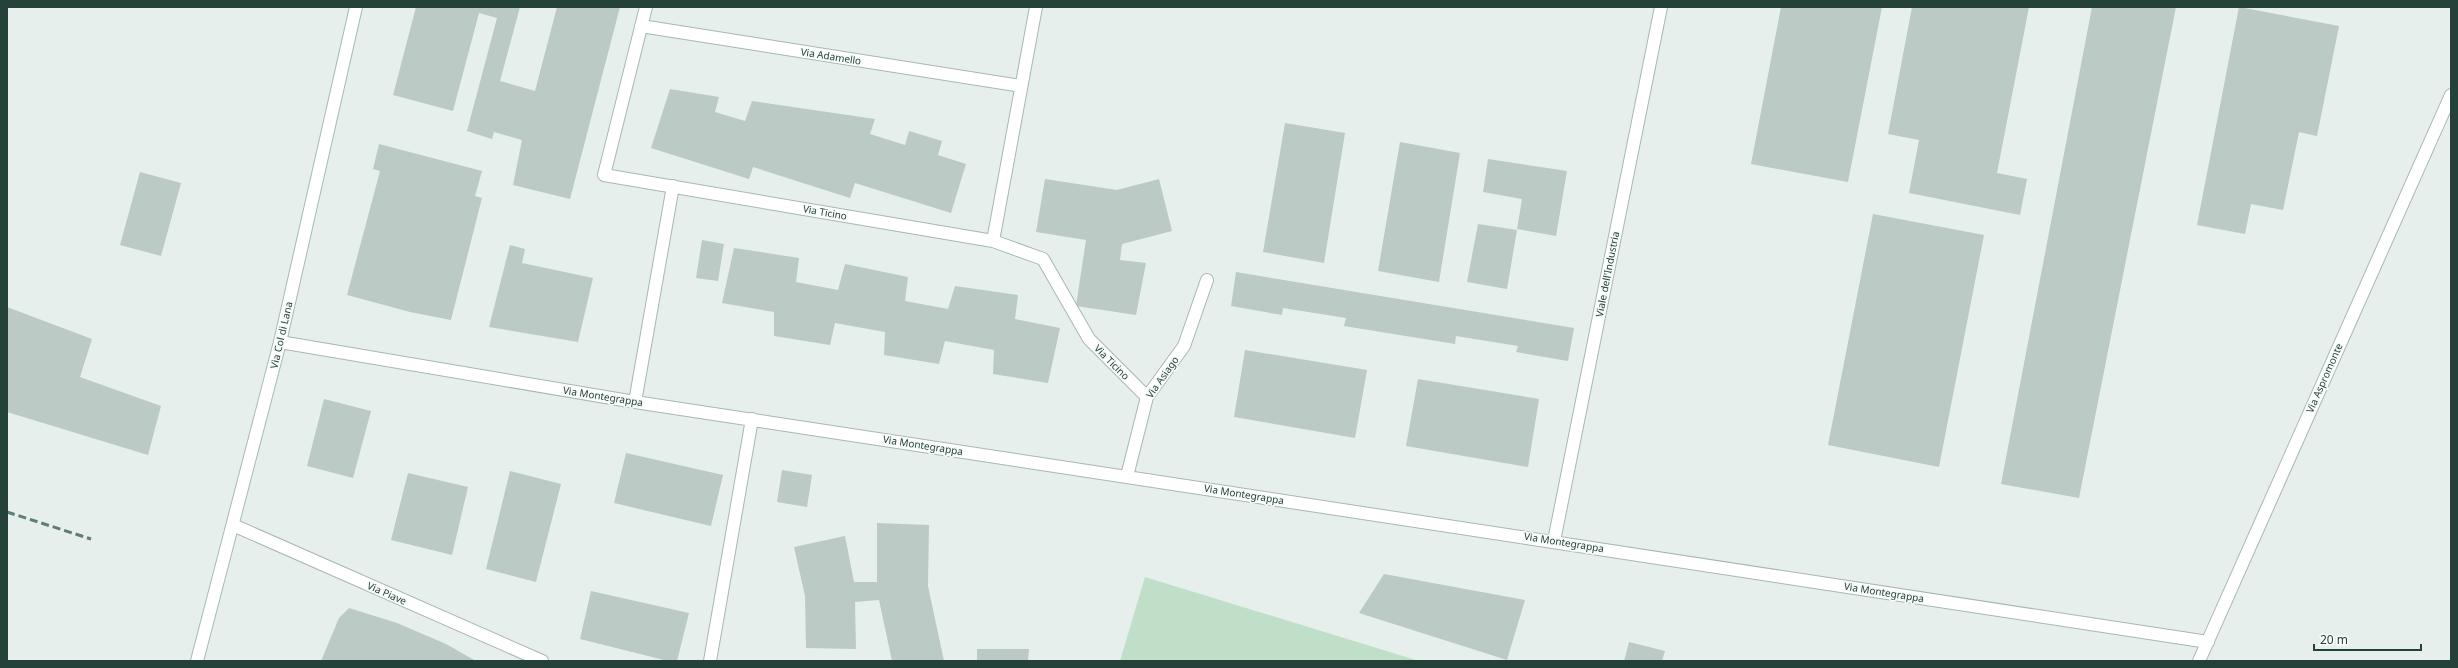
<svg xmlns="http://www.w3.org/2000/svg" width="2458" height="668" font-family="'Noto Sans',sans-serif">
	<style>
		.green { fill: #bfdfc9 }
		.building { fill: #bbcac4 }
		.lines { fill: none; stroke-linecap: round; stroke-linejoin: round }
		.minor-casing { stroke: #a8b7b2; stroke-width: 14 }
		.secondary-casing { stroke: #a4bbb3; stroke-width: 14 }
		.minor { stroke: #fff; stroke-width: 12 }
		.secondary { stroke: #fff; stroke-width: 12 }
		.rail { stroke: #5f7c75; stroke-width: 3; stroke-dasharray: 8 4; stroke-linecap: butt }
		.labels { text-anchor: middle; stroke-width: 3.5; stroke-linejoin: round; paint-order: stroke }
		.street-label { font-size: 10px; fill: #24413a; stroke: #f7fbf9 }
	</style>
	<rect width="100%" height="100%" fill="#e6efeb"/>
	<path class="green" d="M1145 577 1419 661H1120Z"/>
	<path class="building" d="M416 7H520L500 81 535 91 557 7H620L570 199 513 185 522 140 494 132 492 139 467 131 497 18 479 13 453 111 393 95Z
		M1781 7H1882L1848 182 1751 164Z
		M1912 7H2029L1997 173 2027 179 2020 215 1909 193 1919 140 1888 134Z
		M2092 7H2176L2079 498 2001 484Z
		M2239 7 2339 26 2317 136 2299 132 2283 210 2251 204 2245 234 2197 225Z
		M670 89 719 97 715 112 745 121 752 101 875 119 870 134 905 145 909 131 942 141 938 155 966 164 951 213 855 183 850 198 753 167 749 179 651 148Z
		M1285 123 1345 133 1324 263 1263 252Z
		M1400 142 1460 153 1439 282 1378 271Z
		M379 144 482 171 475 196 482 198 451 320 410 312 347 295 380 171 373 169Z
		M1488 159 1567 171 1556 236 1517 229 1522 199 1483 192Z
		M140 172 181 183 161 256 120 245Z
		M1045 179 1117 190 1159 179 1172 231 1122 244 1120 260 1146 263 1136 315 1076 306 1086 240 1036 232Z
		M1873 214 1984 235 1939 467 1828 445Z
		M1478 224 1517 230 1507 289 1467 282Z
		M702 240 724 244 718 281 696 278Z
		M510 245 525 249 522 263 593 278 578 342 489 327Z
		M734 248 799 258 796 282 838 290 845 264 908 277 905 301 948 309 955 286 1018 295 1015 319 1060 328 1048 383 993 374 994 350 945 341 939 364 884 355 885 332 835 323 830 345 774 336V312L722 303Z
		M1236 272 1574 328 1568 361 1516 352 1518 346 1456 336 1455 344 1344 326 1346 318 1283 308 1282 315 1231 306Z
		M7 307 92 339 80 377 161 406 148 455 7 412Z
		M1245 350 1367 370 1355 438 1234 417Z
		M1418 379 1539 399 1528 467 1406 446Z
		M324 399 371 411 353 478 307 466Z
		M626 453 723 475 711 526 614 503Z
		M782 470 812 475 807 507 777 502Z
		M510 471 561 484 536 582 486 569Z
		M408 473 468 487 452 555 391 540Z
		M877 523 929 525 928 586 944 661H892L879 600 855 602 856 649 806 648 805 596 794 547 845 536 854 582H877Z
		M1384 574 1525 600 1507 660 1359 613Z
		M591 591 689 613 677 661H668L580 639Z
		M349 608 397 623 446 644 476 661H321L339 618Z
		M1629 642 1665 651 1662 661H1624Z
		M977 649H1029L1028 661H977Z"/>
	<g class="lines">
		<g class="minor-casing">
			<path id="minor" d="M646 7 604 175 993 241 1043 259 1089 339 1147 397
				M641 26 1021 86
				M993 241 1036 7
				M280 342 635 402 2208 642
				M635 402 673 186
				M1127 476 1147 397 1184 346 1207 280
				M233 525 542 661
				M1554 541 1661 7
				M710 661 752 419
				M2199 661 2451 95"/>
		</g>
		<g class="secondary-casing">
			<path id="secondary" d="M197 661 280 342 356 7"/>
		</g>
		<use href="#minor" class="minor"/>
		<use href="#secondary" class="secondary"/>
		<path class="rail" d="M7 512 91 539"/>
	</g>
	<g class="labels">
		<g class="street-label">
			<text transform="translate(831 56) rotate(9)" y="4">Via Adamello</text>
			<text transform="translate(825 212) rotate(10)" y="4">Via Ticino</text>
			<text transform="translate(1607 274) rotate(-79)" y="4">Viale dell'Industria</text>
			<text transform="translate(281 335) rotate(-77)" y="4">Via Col di Lana</text>
			<text transform="translate(1112 362) rotate(45)" y="4">Via Ticino</text>
			<text transform="translate(1162 377) rotate(-55)" y="4">Via Asiago</text>
			<text transform="translate(2324 378) rotate(-66)" y="4">Via Aspromonte</text>
			<text transform="translate(603 396) rotate(9)" y="4">Via Montegrappa</text>
			<text transform="translate(923 445) rotate(9)" y="4">Via Montegrappa</text>
			<text transform="translate(1244 494) rotate(9)" y="4">Via Montegrappa</text>
			<text transform="translate(1564 542) rotate(9)" y="4">Via Montegrappa</text>
			<text transform="translate(1884 592) rotate(9)" y="4">Via Montegrappa</text>
			<text transform="translate(387 593) rotate(24)" y="4">Via Piave</text>
		</g>
	</g>
	<rect width="2458" height="668" fill="none" stroke="#24413a" stroke-width="16"/>
	<path d="M2314 644v6h107v-6" fill="none" stroke="#24413a" stroke-width="2"/>
	<text x="2320" y="644" font-size="12" fill="#24413a" stroke="#f7fbf9" stroke-width="3" paint-order="stroke">20 m</text>
</svg>
